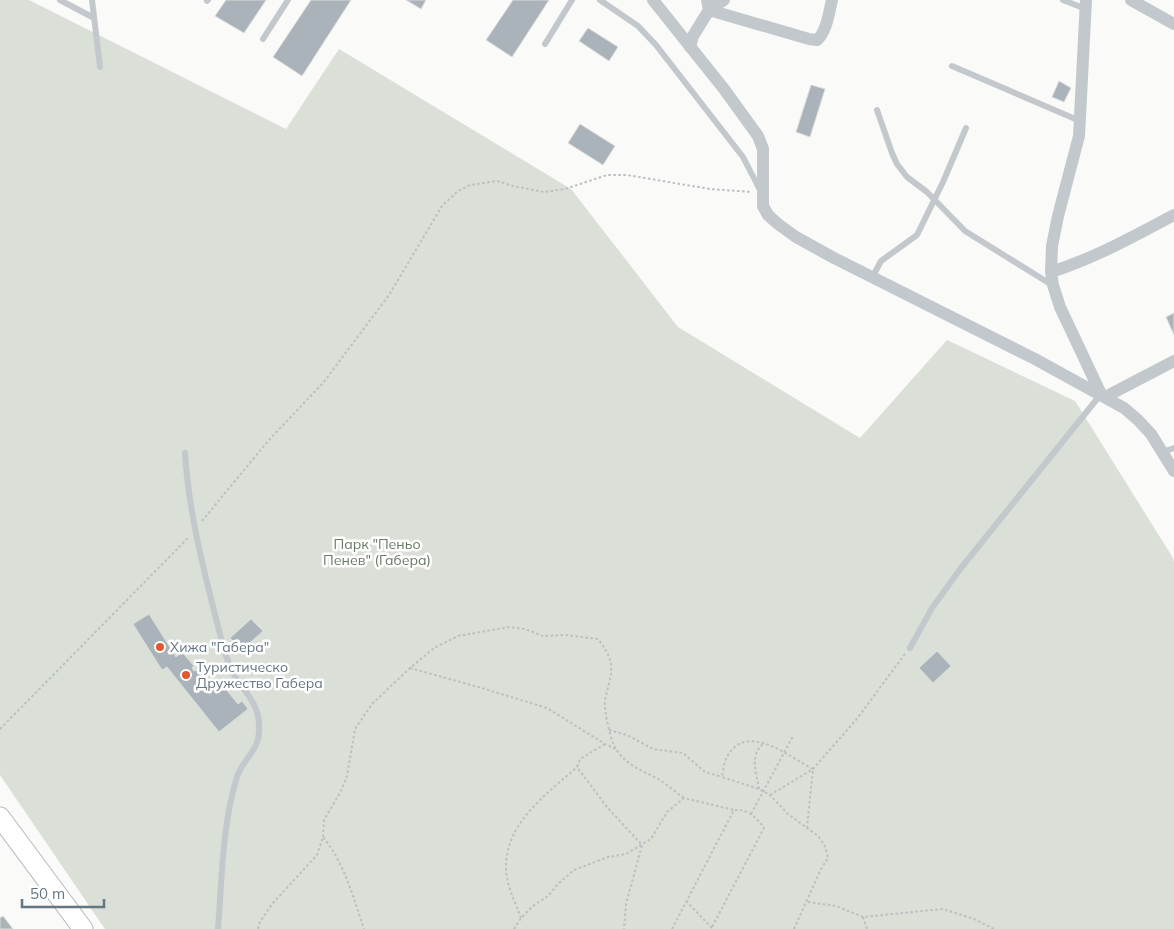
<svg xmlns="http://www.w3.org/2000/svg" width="1174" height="929" font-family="Mulish,sans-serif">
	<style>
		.green { fill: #dadfd7 }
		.building { fill: #aab3b9; stroke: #dcdcda }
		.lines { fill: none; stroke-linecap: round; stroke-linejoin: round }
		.primary-casing { stroke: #b5babe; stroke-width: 21 }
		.path { stroke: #bbbfc2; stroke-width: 2; stroke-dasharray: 2.5 2.5; stroke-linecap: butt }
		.service { stroke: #c3c8cc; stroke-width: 6 }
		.minor { stroke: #c3c8cc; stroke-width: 12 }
		.primary { stroke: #fff; stroke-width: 19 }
		.poi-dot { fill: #e4572e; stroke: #fff; stroke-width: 2 }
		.labels { text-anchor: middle; stroke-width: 5; stroke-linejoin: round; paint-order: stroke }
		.park-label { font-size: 14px; fill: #687a64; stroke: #fff }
		.poi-label { font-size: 14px; fill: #657683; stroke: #fff; text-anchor: start }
	</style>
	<rect width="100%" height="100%" fill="#fafaf8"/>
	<path class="green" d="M0 0H29L286 129 339 49 571 189 678 327 860 438 947 340 1075 401 1173 558 1174 562V929H105L0 775Z"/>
	<path class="building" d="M226 0H266L244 33 215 16Z
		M311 0H351L302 76 273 57Z
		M406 0H426L421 9Z
		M513 0H549L512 57 486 40Z
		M588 28 618 47 609 61 579 41Z
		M1059 81 1071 88 1064 102 1052 97Z
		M811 85 825 89 810 137 796 132Z
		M580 124 615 146 603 165 568 143Z
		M1174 313V335L1166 317Z
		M149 614 176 657 182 652 194 666 192 668 194 671 196 670 210 688 219 681 238 704 242 701 248 709 219 732 167 667 162 670 133 624Z
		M251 619 263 631 242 650 230 638Z
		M937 651 951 666 933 683 919 668Z
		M3 916 13 929H0V918Z"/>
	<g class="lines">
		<g class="primary-casing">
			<path id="primary" d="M0 817 83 929"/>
		</g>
		<path class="path" d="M202 521 268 441 323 383 389 295 442 206 458 191 470 185 497 181 513 186 544 192 565 189 607 175H627L710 189 752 192
			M410 668 485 689 547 708 605 744 616 749
			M0 729 188 538
			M609 730 627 735 653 749 683 753 705 772 722 777
			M605 744 580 759 577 767 607 807 642 845 626 904 624 929
			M759 789C756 771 749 755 764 743
			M770 795 813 769 856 720 905 654
			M751 814 793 736
			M323 837 324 820 341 791 347 776 355 729 372 704 410 668 434 648 458 636 509 627 525 629 543 636 566 635 598 639C618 665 611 672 605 700 604 711 610 740 616 749 625 764 641 770 656 778 666 783 675 792 684 798
			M686 901 712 928
			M808 902 836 906 863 917 943 909 974 919 994 929
			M863 917 867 929
			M521 918C515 902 506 884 506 867 506 822 547 794 577 767
			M258 929 260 922 272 904 317 855 323 837C345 864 353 897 364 929
			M514 929 521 918 533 906 548 896 558 884 574 870 608 857 626 854 651 839 667 812 684 798 734 810
			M672 929 734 810C748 809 756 817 764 828L711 929
			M794 929 821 869 828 858 825 846 818 836 788 814 770 795 759 789 722 777C723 771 724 763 727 757 746 721 788 756 813 769L807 827"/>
		<path class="service" d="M60 0 94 18
			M92 0 100 67
			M600 0 638 26 656 45 743 157 760 190
			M1063 0 1086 9
			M207 1 208 0
			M263 39 288 0
			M545 44 572 0
			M952 66 1080 121
			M877 110 892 153 897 164 907 177 927 192 965 231 1052 285
			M873 276 881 261 917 235 943 182 966 128
			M1163 452 1174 448
			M185 453C189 518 207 583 223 646 226 657 230 668 236 678 246 693 259 705 259 725 261 751 244 756 237 777 222 825 222 879 218 929
			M910 648 932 608 961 568 1101 394"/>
		<path class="minor" d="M653 0 724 89 758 136 763 149V206L768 215 778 224 796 237 834 258 1035 359 1124 408 1138 420 1151 434 1174 471
			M724 0 709 10 809 39 817 40C827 31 829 12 832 0
			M1086 0 1079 136 1058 216 1052 246 1051 272 1053 285 1060 307 1101 394
			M1131 0 1174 24
			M690 47 693 36 709 10 707 0
			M1051 272C1095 258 1134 236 1174 215
			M1105 397 1174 361"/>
		<use href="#primary" class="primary"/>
	</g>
	<g class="poi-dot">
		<circle cx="160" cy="647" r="5"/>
		<circle cx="186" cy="675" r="5"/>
	</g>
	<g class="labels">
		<g class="park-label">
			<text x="377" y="549">Парк "Пеньо<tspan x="377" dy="16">Пенев" (Габера)</tspan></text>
		</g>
		<g class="poi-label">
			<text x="170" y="652">Хижа "Габера"</text>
			<text x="196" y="672">Туристическо<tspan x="196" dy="16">Дружество Габера</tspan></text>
		</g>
	</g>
	<path d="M22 899v8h82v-8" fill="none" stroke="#657683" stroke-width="2.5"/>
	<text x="30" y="899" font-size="15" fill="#657683" stroke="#ffffff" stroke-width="4" paint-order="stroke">50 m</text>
</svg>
